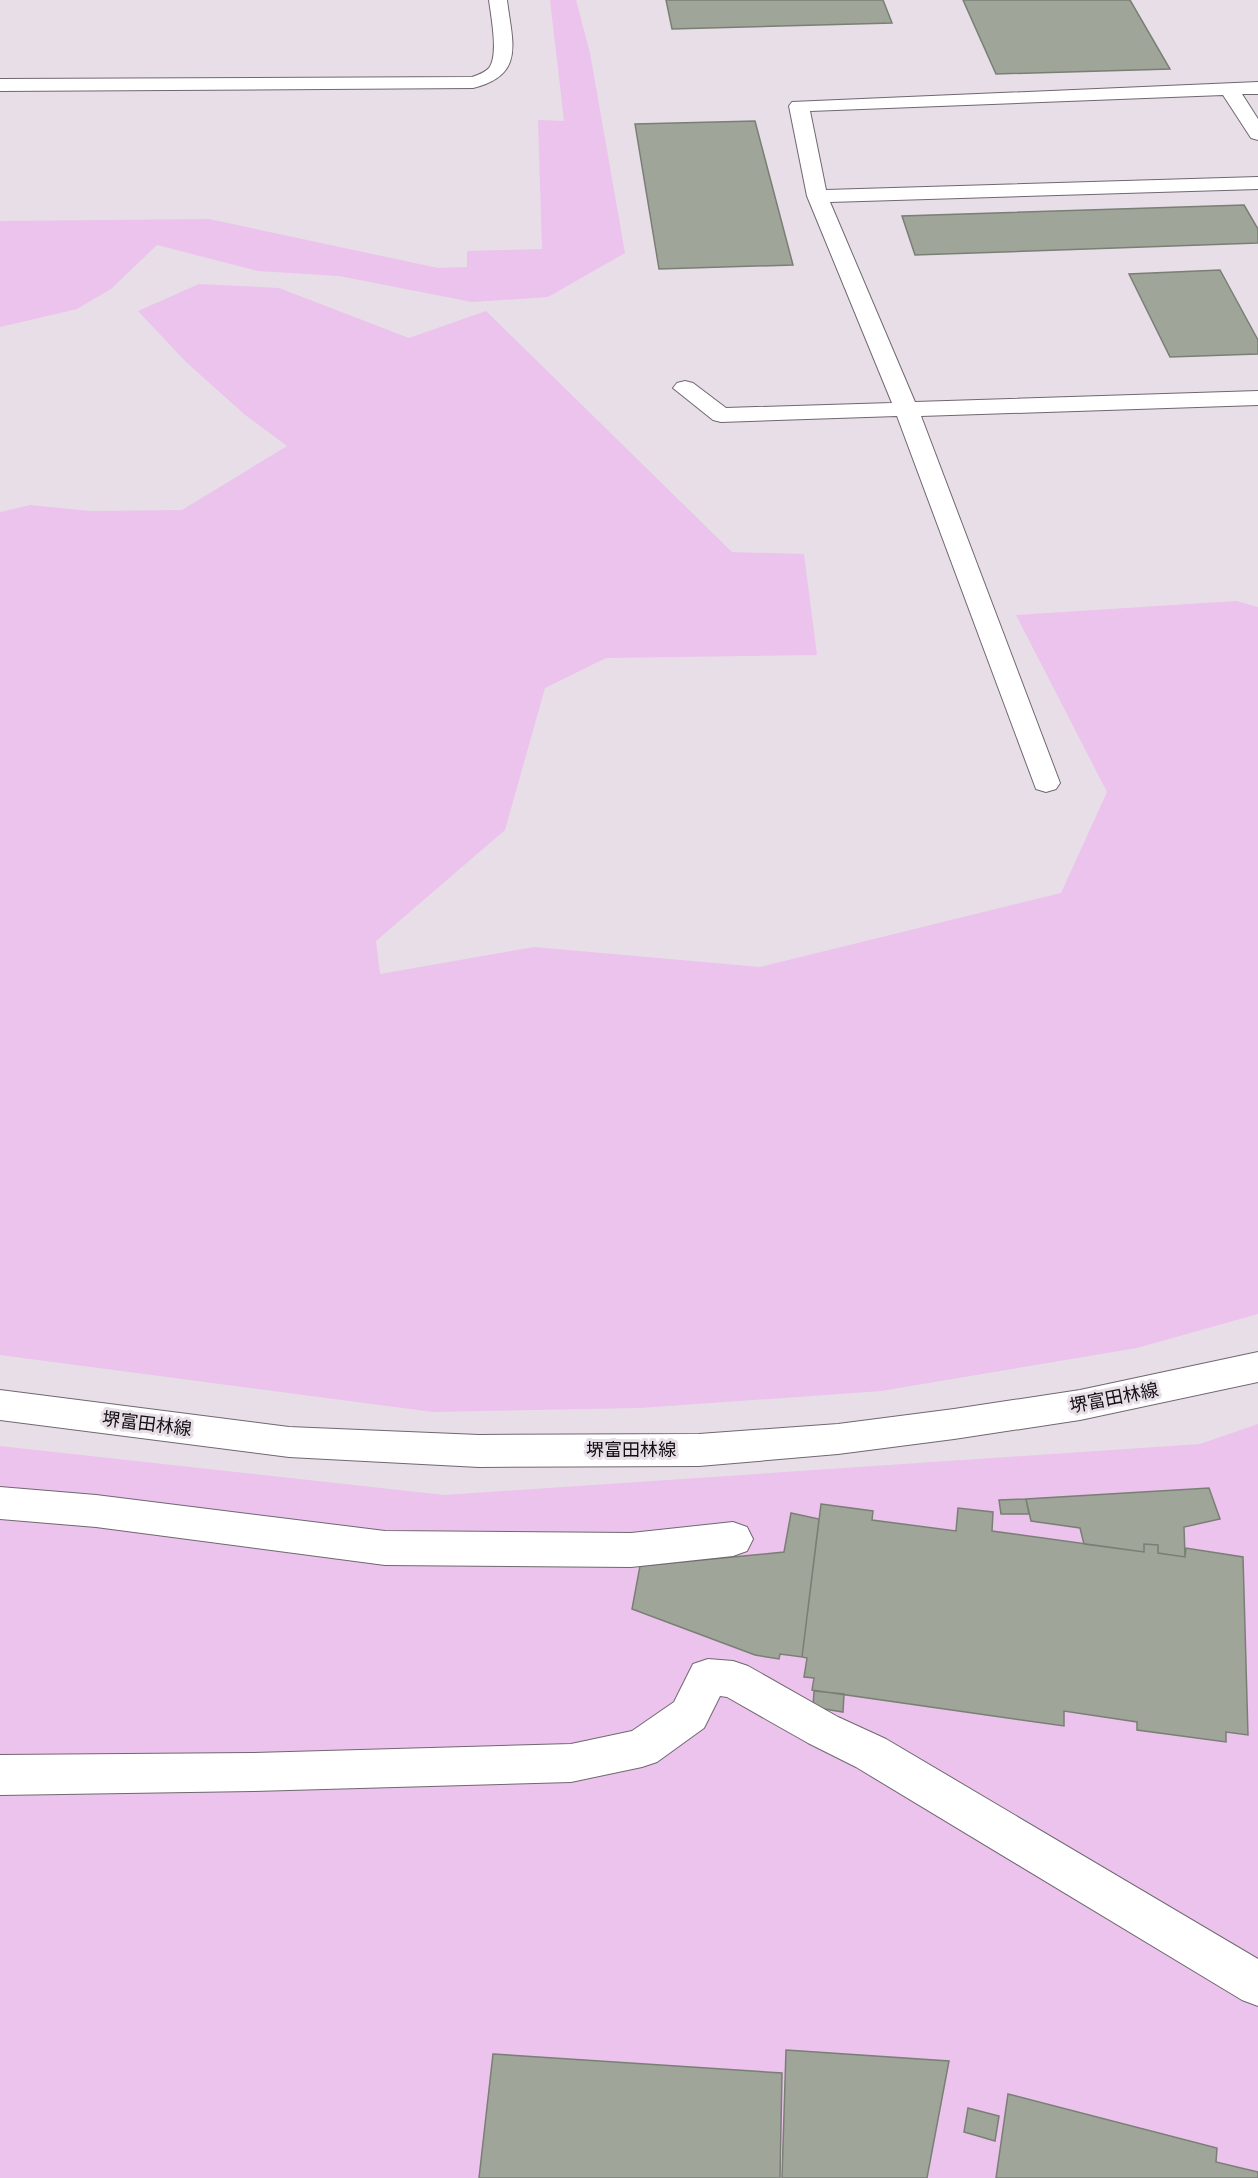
<svg xmlns="http://www.w3.org/2000/svg" width="1258" height="2178" font-family="'Public Sans','Noto Sans JP',sans-serif">
	<style>
		.green { fill: #ebc3ec }
		.building { fill: #9fa599; stroke: #7a7f75; stroke-width: 1.5 }
		.lines { fill: none; stroke-linecap: round; stroke-linejoin: round }
		.service-casing { stroke: #706770; stroke-width: 2 }
		.tertiary-casing { stroke: #706770; stroke-width: 2 }
		.primary-casing { stroke: #706770; stroke-width: 2 }
		.service { fill: #fff; fill-rule: evenodd }
		.tertiary { fill: #fff; fill-rule: evenodd }
		.primary { fill: #fff; fill-rule: evenodd }
		.labels { text-anchor: middle; stroke-width: 6; stroke-linejoin: round; paint-order: stroke }
		.street-label { font-size: 18px; fill: #131013; stroke: #e8dee8 }
	</style>
	<rect width="100%" height="100%" fill="#e8dee8"/>
	<path class="green" d="M550 0H576L590 53 625 253 548 297 472 302 339 276 258 271 157 245 111 289 77 309 0 327V221L209 219 438 268 467 267V251L542 249 538 120 564 121Z
		M199 284 279 288 409 338 486 311 732 552 804 554 817 655 606 658 545 688 505 830 376 941 380 974 534 947 760 967 1061 893 1107 792 1016 615 1236 601 1258 607V1314L1137 1348 881 1391 640 1408 433 1412 0 1355V512L30 505 91 511 182 510 287 446 244 414 186 362 138 311Z
		M1258 1424V2178H0V1446L444 1495 1200 1444Z"/>
	<path class="building" d="M666 0H883L892 23 672 29Z
		M963 0H1130L1170 69 996 74Z
		M755 121 793 265 659 269 635 124Z
		M1244 205 1258 229V243L915 255 902 216Z
		M1220 270 1258 340V354L1170 357 1129 274Z
		M1209 1488 1220 1519 1184 1527 1185 1557 1158 1553V1545L1144 1544V1552L1084 1544 1080 1528 1031 1521 1026 1499Z
		M1026 1499 1029 1514H1001L999 1500Z
		M821 1504 873 1511 872 1520 956 1531 958 1508 993 1512 992 1531 1144 1552V1544L1158 1545V1553L1185 1557 1186 1548 1243 1557 1248 1735 1226 1732V1742L1137 1730V1722L1064 1711V1726L812 1690 814 1678 804 1677 807 1658 802 1657Z
		M791 1513 819 1519 802 1657 780 1654 779 1659 755 1655 632 1609 640 1566 784 1552Z
		M814 1691 844 1694 843 1712 813 1707Z
		M786 2050 949 2061 927 2178H782Z
		M493 2054 782 2073 780 2178H479Z
		M1008 2094 1217 2148 1216 2162 1258 2172V2178H996Z
		M968 2108 999 2116 995 2141 964 2132Z"/>
	<g class="lines">
		<g class="service-casing">
			<path id="service" d="M1258 82V94H1242L1258 119V140L1251 138 1223 95 810 111 826 190 1258 177V189L830 202 915 402 1258 391V405L921 416 1060 783 1056 789 1046 792 1036 789 897 416 721 422 713 420 673 388 677 383 685 381 693 383 726 408 892 403 807 196 789 106 792 102Z
				M0 1487 96 1495 385 1531 631 1533 733 1522 747 1527 753 1539 747 1551 733 1556 631 1567 385 1565 96 1527 0 1519Z
				M708 1659 733 1661 748 1666 838 1717 886 1739 1258 1959V2006L1242 2000 856 1767 808 1743 727 1697 720 1696 704 1728 657 1762 642 1767 571 1782 253 1791 0 1795V1755L253 1753 571 1744 632 1731 674 1702 693 1664Z"/>
		</g>
		<g class="tertiary-casing">
			<path id="tertiary" d="M489 0H507C512 42 526 75 473 88L0 91V79L472 77C478 75 484 73 489 68 499 55 491 16 489 0Z"/>
		</g>
		<g class="primary-casing">
			<path id="primary" d="M1258 1352V1382L1080 1420 954 1439 838 1454 699 1466 479 1467 289 1457 0 1420V1390L289 1427 479 1435 699 1434 838 1424 954 1409 1080 1390Z"/>
		</g>
		<use href="#service" class="service"/>
		<use href="#tertiary" class="tertiary"/>
		<use href="#primary" class="primary"/>
	</g>
	<g class="labels">
		<g class="street-label">
			<text transform="translate(1114 1398) rotate(-11)" y="6">堺富田林線</text>
			<text transform="translate(147 1424) rotate(7)" y="6">堺富田林線</text>
			<text x="631" y="1456">堺富田林線</text>
		</g>
	</g>
</svg>
